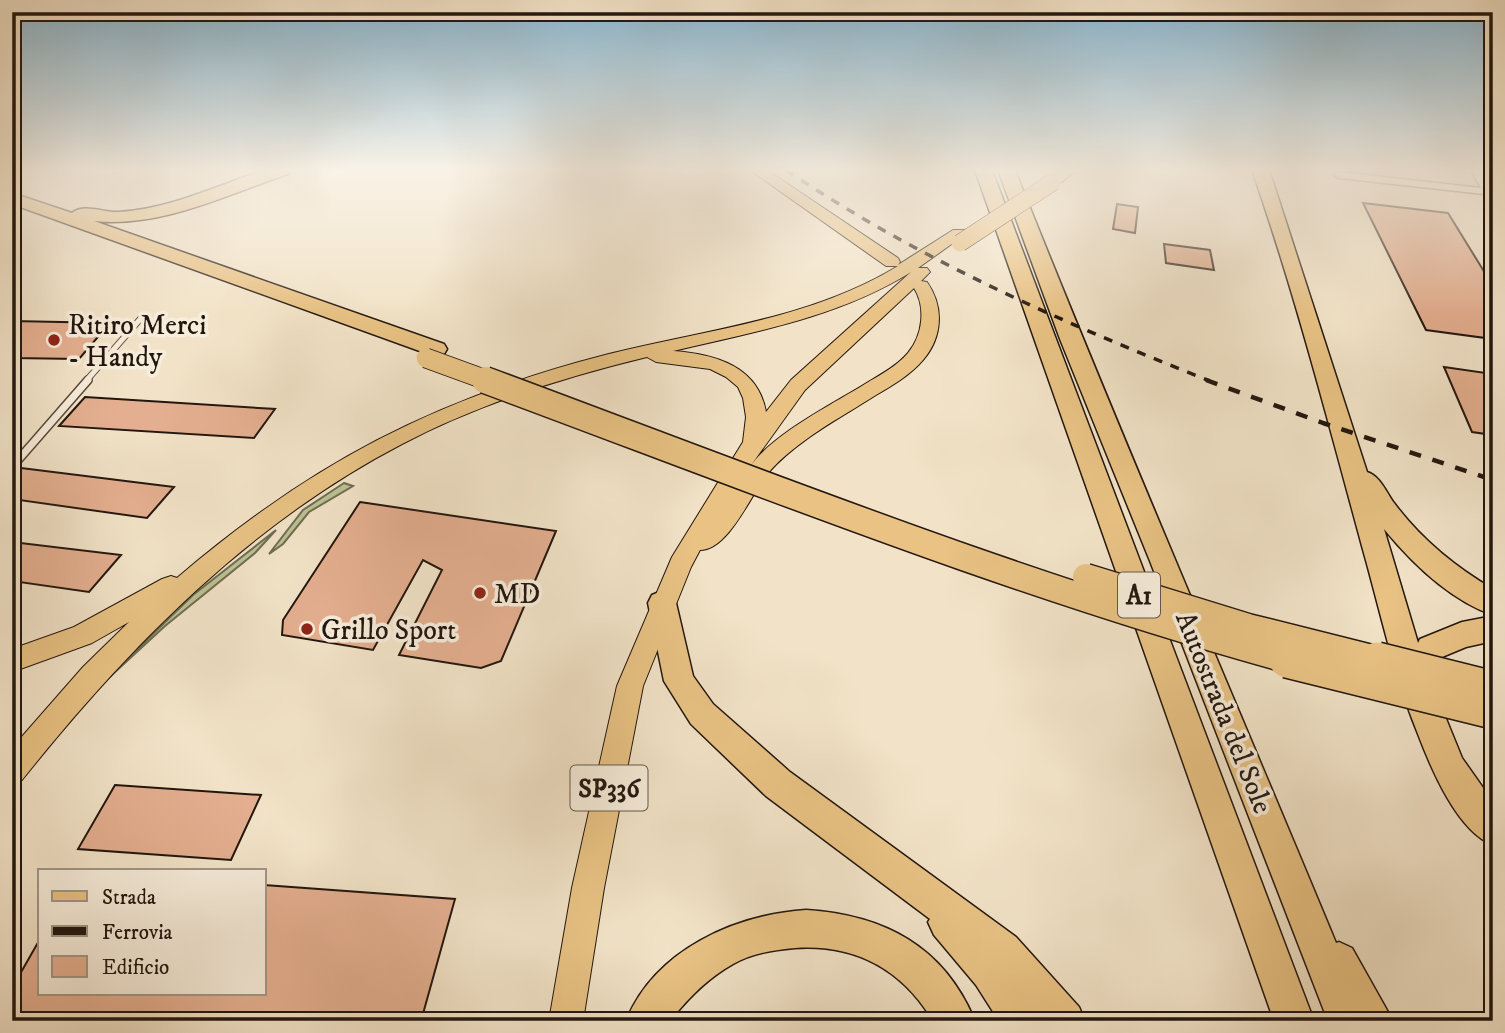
<svg xmlns="http://www.w3.org/2000/svg" width="1505" height="1033" font-family="'IM FELL DW Pica',serif">
	<style>
		.green { fill: #bcc395; stroke: #6f6c52; stroke-width: 2 }
		.building { fill: #e4af90; stroke: #22160f; stroke-width: 2 }
		.lines { fill: none; stroke-linecap: round; stroke-linejoin: round }
		.lane-far1-casing { stroke: #56493d; stroke-width: 7 }
		.lane-casing { stroke: #56493d; stroke-width: 10 }
		.street-casing { stroke: #56493d; stroke-width: 3 }
		.primary-casing { stroke: #22160f; stroke-width: 2 }
		.highway-casing { stroke: #22160f; stroke-width: 3 }
		.lane-far1 { stroke: #f7eddb; stroke-width: 5 }
		.lane { stroke: #f7eddb; stroke-width: 7 }
		.street { fill: #f7eddb; fill-rule: evenodd }
		.primary { fill: #e9c284; fill-rule: evenodd }
		.highway { fill: #e9c284; fill-rule: evenodd }
		.rail-far1 { stroke: #22160f; stroke-width: 3.5; stroke-dasharray: 9 9; stroke-linecap: butt }
		.rail { stroke: #22160f; stroke-width: 4.5; stroke-dasharray: 12 12; stroke-linecap: butt }
		.primary-bridge-casing { stroke: #22160f; stroke-width: 18; stroke-linecap: butt }
		.highway-bridge-far2-casing { stroke: #22160f; stroke-width: 21; stroke-linecap: butt }
		.highway-bridge-far1-casing { stroke: #22160f; stroke-width: 29; stroke-linecap: butt }
		.highway-bridge-casing { stroke: #22160f; stroke-width: 38; stroke-linecap: butt }
		.primary-bridge { stroke: #e9c284; stroke-width: 17 }
		.highway-bridge-far2 { stroke: #e9c284; stroke-width: 19 }
		.highway-bridge-far1 { stroke: #e9c284; stroke-width: 26 }
		.highway-bridge { stroke: #e9c284; stroke-width: 35 }
		.poi-dot { fill: #8f2418; stroke: #f7eddb; stroke-width: 2.5 }
		.labels { text-anchor: middle; stroke-width: 7; stroke-linejoin: round; paint-order: stroke }
		.shield { fill: #f7eddb; stroke: #62564c; stroke-width: 2 }
		.shield-label { font-size: 26px; font-weight: bold; fill: #22160f }
		.poi-label { font-size: 28px; fill: #22160f; stroke: #f7eddb; text-anchor: start }
		.street-label { font-size: 28px; fill: #22160f; stroke: #f7eddb }
	</style>
	<rect width="100%" height="100%" fill="#f2e3c8"/>
	<filter id="stains"><feTurbulence type="fractalNoise" baseFrequency=".00286" numOctaves="4"/><feColorMatrix values="0 0 0 0 .2 0 0 0 0 .09 0 0 0 0 .02 0 0 0 .5 -.17"/></filter>
	<radialGradient id="worn" r=".72"><stop offset=".6" stop-color="#630" stop-opacity="0"/><stop offset="1" stop-color="#630" stop-opacity=".3"/></radialGradient>
	<path class="green" d="M344 483 353 486 309 512 283 544 269 554 303 510Z
		M276 530 255 553 165 626 88 697 193 595Z"/>
	<path class="building" d="M1363 203 1448 213 1493 286V339L1426 330Z
		M1117 204 1138 207 1135 233 1113 229Z
		M1164 244 1210 250 1214 270 1166 263Z
		M12 321 110 323 79 359 12 358Z
		M1444 367 1493 374V435L1472 432Z
		M85 397 275 409 254 438 59 426Z
		M21 468 174 487 147 518 12 499V479Z
		M360 502 556 531 501 661 481 668 399 655 442 570 423 560 373 650 282 635 283 620Z
		M12 542 121 555 89 592 12 581Z
		M115 785 261 795 231 860 78 849Z
		M264 885 455 899 421 1021H12V988L40 939V993H264Z"/>
	<g class="lines">
		<g class="lane-far1-casing">
			<path id="lane-far1" d="M86 381 142 317"/>
		</g>
		<g class="lane-casing">
			<path id="lane" d="M12 467 88 380"/>
		</g>
		<g class="street-casing">
			<path id="street" d="M1471 170H1480L1493 189V195L1339 178 1334 175 1339 172 1481 188Z"/>
		</g>
		<g class="primary-casing">
			<path id="primary" d="M750 170H767L898 258 900 262 898 265 953 230H965L967 233 918 268H927L930 272 921 281 927 282C944 306 943 337 923 360 910 375 893 385 876 395 840 418 797 440 768 473 752 492 729 550 700 550L691 567 643 686 604 888 583 1021H549L572 888 617 686 672 557 743 442 746 417 743 398 738 387 726 377 710 369 656 362 647 357C564 377 478 404 402 444 250 523 128 647 22 780L12 784V748L83 667 129 622 92 643 12 672V649L74 627 162 579 171 576 177 578C310 464 435 399 605 355 703 330 810 320 898 266H886ZM911 272 791 380 766 412C758 366 715 354 673 351 755 332 839 317 911 272ZM914 288C926 307 923 335 908 353 897 366 880 375 865 384 831 405 771 435 749 468L805 390Z
				M1060 170H1077L1058 185H1048L1046 182Z"/>
		</g>
		<g class="highway-casing">
			<path id="highway" d="M264 170H290L288 174C226 195 161 228 94 221L444 344 447 349 444 354H428L12 204V193L72 213C83 203 105 213 119 212 169 209 217 186 264 170Z
				M975 170H992L1314 1021H1274Z
				M998 170H1015C1118 430 1229 685 1336 943L1339 942 1352 948 1393 1021H1328L1150 561 1060 339Z
				M1252 170H1269L1275 188 1367 472C1380 476 1386 492 1394 503 1421 539 1455 567 1493 589V615C1450 600 1412 563 1384 529L1418 643 1420 639 1462 622 1493 616V641L1466 647 1442 657 1429 677 1462 758 1493 802V845C1457 831 1431 768 1418 734 1393 673 1380 609 1362 546 1328 421 1295 293 1252 170Z
				M662 591 672 595 676 603 693 676 713 704 790 772 1016 937 1079 1007 1085 1021H999L976 985 934 935 928 922 930 919 766 796 691 724 664 681 648 603 652 595Z
				M806 910C884 915 944 946 975 1021H933C902 969 855 944 795 948 774 950 752 953 733 964 708 978 688 998 670 1021H626C655 950 734 915 806 910Z"/>
		</g>
		<use href="#lane-far1" class="lane-far1"/>
		<use href="#lane" class="lane"/>
		<use href="#street" class="street"/>
		<use href="#primary" class="primary"/>
		<use href="#highway" class="highway"/>
		<path class="rail-far1" d="M786 170C918 259 1063 323 1210 381"/>
		<path class="rail" d="M1206 380 1323 423 1493 480"/>
		<g class="primary-bridge-casing">
			<path id="primary-bridge" d="M960 243 1053 182"/>
		</g>
		<g class="highway-bridge-far2-casing">
			<path id="highway-bridge-far2" d="M426 358 489 381"/>
		</g>
		<g class="highway-bridge-far1-casing">
			<path id="highway-bridge-far1" d="M485 380C752 479 1018 586 1293 661
				M1086 577 1248 627 1384 661"/>
		</g>
		<g class="highway-bridge-casing">
			<path id="highway-bridge" d="M1287 660 1493 711
				M1377 660 1493 689"/>
		</g>
		<use href="#primary-bridge" class="primary-bridge"/>
		<use href="#highway-bridge-far2" class="highway-bridge-far2"/>
		<use href="#highway-bridge-far1" class="highway-bridge-far1"/>
		<use href="#highway-bridge" class="highway-bridge"/>
	</g>
	<linearGradient id="sky" x2="0" y2="1"><stop stop-color="#89b8d3"/><stop offset="0.54" stop-color="#f9f2e6"/><stop offset="1" stop-color="#f9f2e6" stop-opacity="0"/></linearGradient>
	<rect width="1505" height="315" fill="url(#sky)"/>
	<g class="poi-dot">
		<circle cx="54" cy="340" r="7"/>
		<circle cx="480" cy="593" r="7"/>
		<circle cx="307" cy="629" r="7"/>
	</g>
	<g class="labels">
		<g class="shield">
			<rect x="1118" y="572.5" width="42" height="45" rx="5"/>
			<rect x="570.5" y="765.5" width="77" height="45" rx="5"/>
		</g>
		<g class="shield-label">
			<text x="1139" y="604">A1</text>
			<text x="609" y="797">SP336</text>
		</g>
		<g class="poi-label">
			<text x="68" y="334">Ritiro Merci<tspan x="68" dy="32">- Handy</tspan></text>
			<text x="494" y="603">MD</text>
			<text x="321" y="639">Grillo Sport</text>
		</g>
		<g class="street-label">
			<text transform="translate(1225 712) rotate(68)" y="10">Autostrada del Sole</text>
		</g>
	</g>
	<rect width="1505" height="1033" fill="none" stroke="#f2e3c8" stroke-width="42"/>
	<rect x="14" y="14" width="1477" height="1005" fill="none" stroke="#22160f" stroke-width="3.5"/>
	<rect x="21" y="21" width="1463" height="991" fill="none" stroke="#22160f" stroke-width="2"/>
	<rect x="38" y="869" width="228" height="126" fill="#f7eddb" stroke="#a29789" stroke-width="2"/>
	<rect x="52" y="891" width="35" height="10" fill="#e9c284" stroke="#a29789" stroke-width="2"/>
	<text x="102" y="904" font-size="21" fill="#22160f">Strada</text>
	<rect x="52" y="926" width="35" height="10" fill="#22160f" stroke="#a29789" stroke-width="2"/>
	<text x="102" y="939" font-size="21" fill="#22160f">Ferrovia</text>
	<rect x="52" y="956" width="35" height="21" fill="#e4af90" stroke="#a29789" stroke-width="2"/>
	<text x="102" y="974" font-size="21" fill="#22160f">Edificio</text>
	<rect width="100%" height="100%" filter="url(#stains)"/>
	<rect width="100%" height="100%" fill="url(#worn)"/>
</svg>
